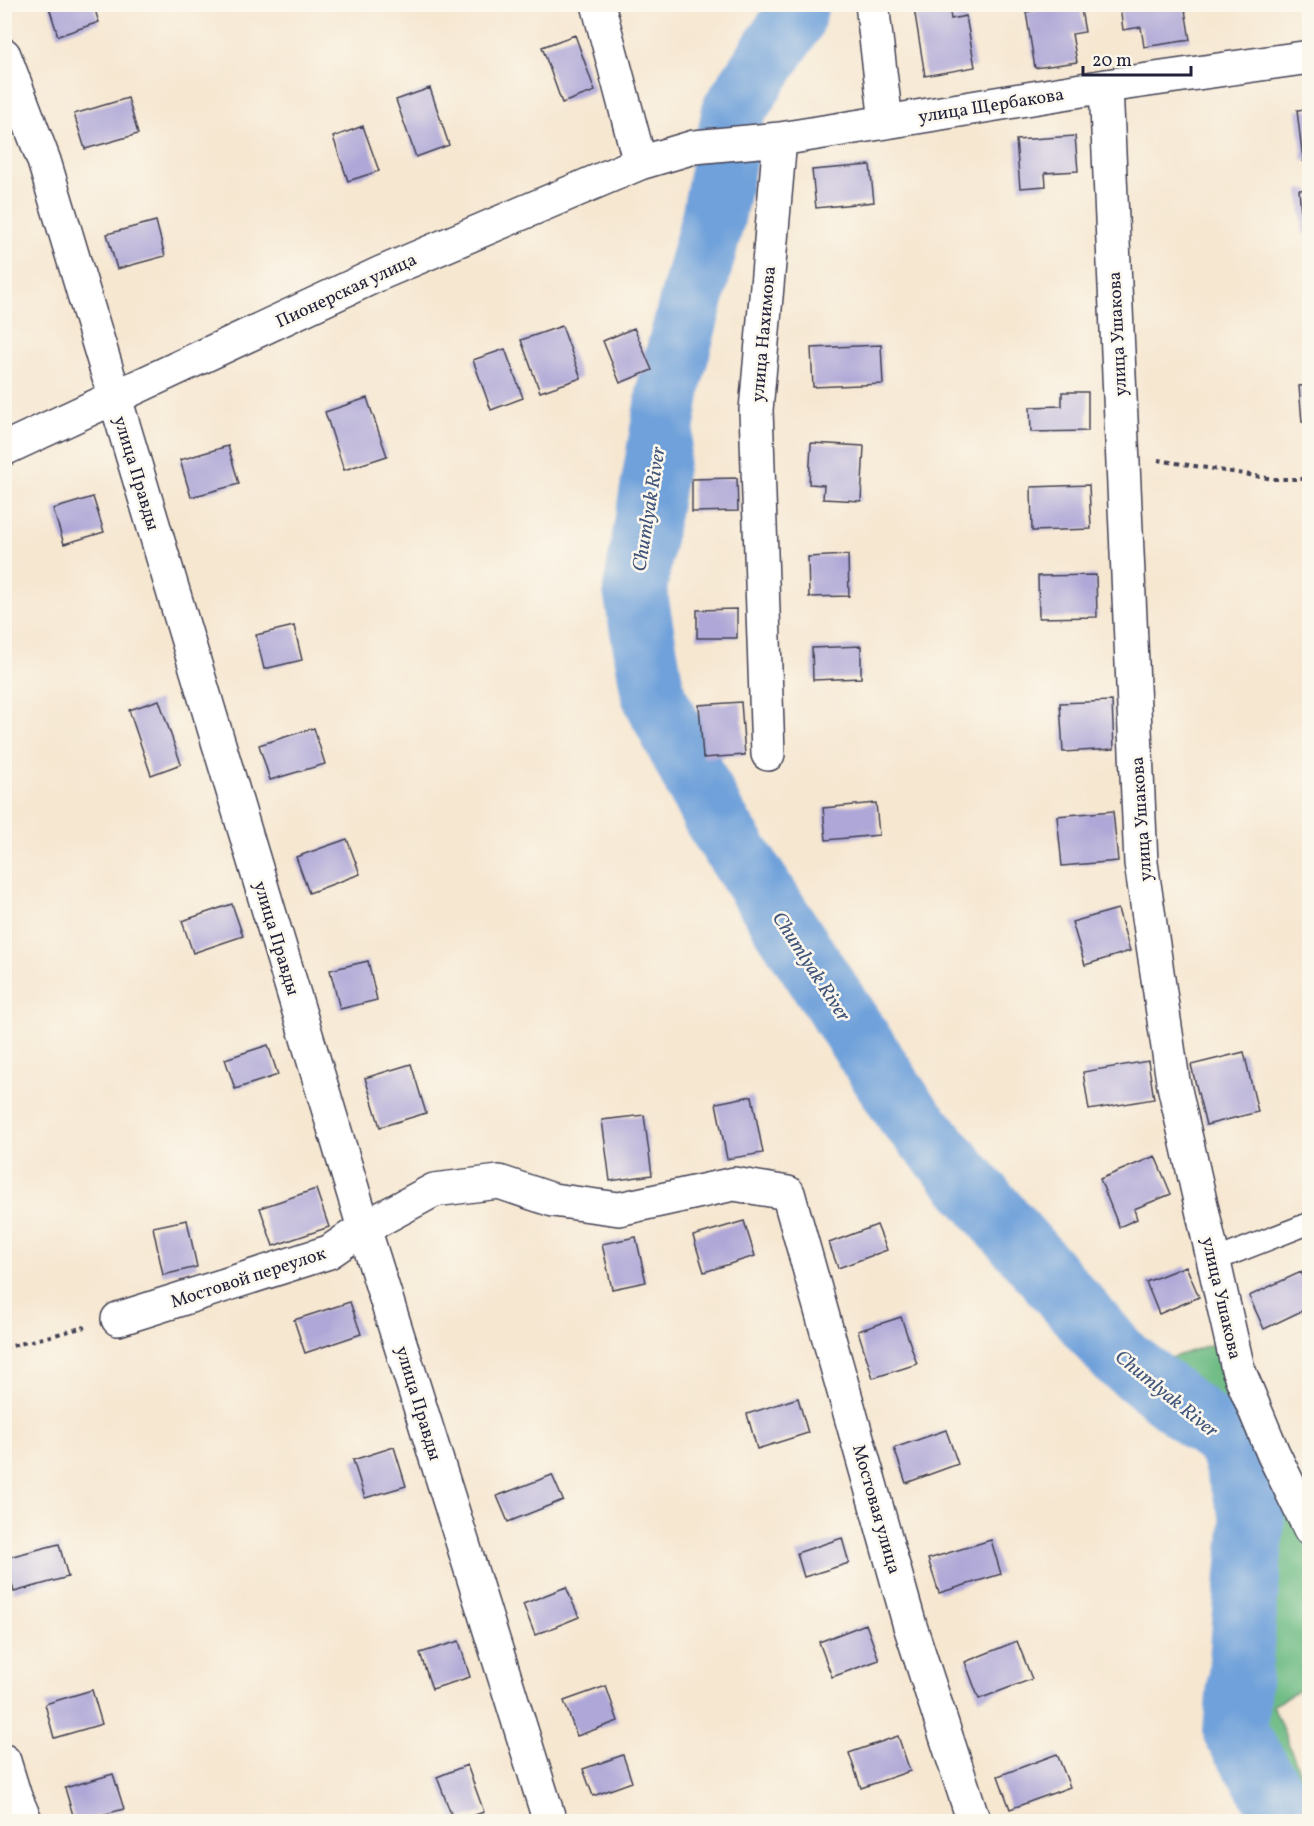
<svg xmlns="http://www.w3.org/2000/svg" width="1314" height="1826" font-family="Vollkorn,serif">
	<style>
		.forest { fill: #6dbb84; stroke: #486e60; stroke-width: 1.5 }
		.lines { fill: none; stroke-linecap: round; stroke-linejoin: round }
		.river { stroke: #70a1da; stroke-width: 64 }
		.building { fill: #afa7d7 }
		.service-casing { stroke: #424052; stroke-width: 24 }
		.minor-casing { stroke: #424052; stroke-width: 36 }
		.path { stroke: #424052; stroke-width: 4; stroke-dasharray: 4.5 4.5; stroke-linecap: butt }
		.service { stroke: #fff; stroke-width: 21 }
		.minor { stroke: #fff; stroke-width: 33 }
		.labels { text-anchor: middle; stroke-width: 5; stroke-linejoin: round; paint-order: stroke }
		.street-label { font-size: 18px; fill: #22223b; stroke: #fbf7ec }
		.water-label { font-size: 20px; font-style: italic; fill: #41557b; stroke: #fbf7ec }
	</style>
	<rect width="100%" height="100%" fill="#fbf7ec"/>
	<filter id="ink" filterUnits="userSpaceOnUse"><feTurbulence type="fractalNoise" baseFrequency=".0167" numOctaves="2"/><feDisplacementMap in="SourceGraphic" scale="12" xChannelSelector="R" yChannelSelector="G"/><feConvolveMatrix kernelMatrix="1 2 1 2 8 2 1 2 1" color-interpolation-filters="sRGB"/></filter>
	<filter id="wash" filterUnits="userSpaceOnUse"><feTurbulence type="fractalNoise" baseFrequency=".008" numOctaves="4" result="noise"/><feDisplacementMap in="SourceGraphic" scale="24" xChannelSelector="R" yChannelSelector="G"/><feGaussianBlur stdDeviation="1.35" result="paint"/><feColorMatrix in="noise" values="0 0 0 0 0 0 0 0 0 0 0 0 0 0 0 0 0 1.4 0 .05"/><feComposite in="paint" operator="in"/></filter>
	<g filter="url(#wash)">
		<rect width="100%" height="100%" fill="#f6e7d1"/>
		<path class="forest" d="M1218 1342 1309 1545V1685L1273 1705 1309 1795 1242 1731 1262 1521 1230 1421 1164 1360Z"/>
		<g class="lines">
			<path class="river" d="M797 4 792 22 734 110 713 218 670 382 635 590 653 694 714 817 907 1113 1119 1357 1228 1442 1253 1517 1235 1732 1290 1822"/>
		</g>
		<g id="blocks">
			<path class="building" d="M48 4H93L99 22 58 36Z
				M931 4H949L951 19 966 16 975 67 925 76 914 8Z
				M1068 4H1080L1085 32 1072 34 1077 62 1035 68 1026 12Z
				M1128 4H1184L1190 40 1144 47 1141 27 1123 30 1120 6Z
				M575 35 595 91 562 103 542 47Z
				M430 88 449 145 416 157 396 100Z
				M128 98 138 134 85 149 74 114Z
				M1310 109V160L1303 161 1297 110Z
				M363 126 379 171 348 181 333 137Z
				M1075 136 1078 171 1045 173 1046 186 1020 188 1016 140Z
				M870 165 874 202 816 208 812 170Z
				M1310 189V234H1303L1299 190Z
				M156 221 165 256 117 269 107 234Z
				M562 326 581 378 540 392 521 340Z
				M634 328 652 370 620 383 603 341Z
				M881 345 883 384 813 387 811 348Z
				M505 349 523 398 491 410 473 360Z
				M1310 385V422H1302L1299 386Z
				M1062 392H1088V431L1031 432 1030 407 1062 406Z
				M367 398 387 456 344 470 325 412Z
				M811 443 864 446 861 501 823 499 824 485 809 484Z
				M228 446 239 484 191 497 180 460Z
				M737 478 738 511 692 512V479Z
				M1089 485 1091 529 1032 531 1031 487Z
				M93 497 104 532 64 544 53 509Z
				M848 555 849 596 809 597 808 557Z
				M1096 575 1097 617 1039 618 1038 576Z
				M737 609V638H697V610Z
				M294 626 302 660 264 669 256 635Z
				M861 646V678L813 680 812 648Z
				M159 700 181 764 151 775 129 710Z
				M1112 701 1114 749 1063 752 1060 703Z
				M741 702 745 755 703 758 699 705Z
				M314 728 325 764 270 780 259 745Z
				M876 803 879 835 826 840 823 808Z
				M1113 811 1118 861 1062 866 1057 816Z
				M347 839 360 874 309 893 296 857Z
				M232 904 243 936 193 953 182 921Z
				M1118 909 1130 951 1085 965 1072 922Z
				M368 961 377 1000 340 1009 330 970Z
				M268 1045 278 1075 235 1089 225 1059Z
				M1244 1052 1258 1112 1206 1125 1191 1065Z
				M1148 1061 1154 1099 1089 1110 1083 1072Z
				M411 1064 426 1113 380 1127 365 1078Z
				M752 1096 763 1153 727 1159 716 1103Z
				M644 1115 652 1175 610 1181 602 1120Z
				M1155 1156 1171 1194 1134 1209 1137 1219 1119 1227 1100 1179Z
				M316 1189 329 1227 273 1246 260 1208Z
				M187 1220 197 1267 163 1275 153 1227Z
				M744 1221 755 1256 704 1272 693 1236Z
				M877 1225 887 1250 838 1268 829 1243Z
				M636 1237 646 1282 612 1289 602 1244Z
				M1186 1266 1199 1297 1159 1314 1146 1282Z
				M1301 1272 1310 1291V1307L1264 1329 1249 1296Z
				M350 1302 361 1334 305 1353 294 1320Z
				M901 1317 917 1364 873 1378 858 1331Z
				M798 1398 808 1433 757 1449 747 1414Z
				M946 1430 958 1464 906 1483 894 1448Z
				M394 1447 406 1486 365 1498 353 1460Z
				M552 1475 563 1500 508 1522 497 1496Z
				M842 1538 849 1563 804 1577 797 1553Z
				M991 1540 1001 1574 939 1593 928 1559Z
				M59 1544 68 1577 14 1592 5 1558Z
				M566 1587 579 1617 535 1635 523 1604Z
				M866 1624 879 1660 832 1677 819 1642Z
				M459 1641 470 1677 432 1689 420 1653Z
				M1017 1641 1032 1679 979 1699 965 1662Z
				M606 1686 618 1721 577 1736 564 1701Z
				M92 1690 102 1724 54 1738 45 1704Z
				M898 1736 910 1771 861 1788 849 1753Z
				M1057 1754 1070 1787 1010 1809 998 1776Z
				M623 1755 632 1782 593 1796 583 1769Z
				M467 1765 484 1812 454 1822 437 1777Z
				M113 1774 124 1809 75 1822 65 1788Z"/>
		</g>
	</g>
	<g filter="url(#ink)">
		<use href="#blocks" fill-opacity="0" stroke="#424052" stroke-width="1.5"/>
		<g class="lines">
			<g class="service-casing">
				<path id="service" d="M1213 1261 1310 1223"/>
			</g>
			<g class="minor-casing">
				<path id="minor" d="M598 4 640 163
					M4 55 44 161 364 1228 550 1822
					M1106 86 1141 863 1173 1081 1238 1369 1273 1453 1310 1529
					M886 122 1106 86 1310 57
					M4 449 381 273 640 163 694 147 780 139
					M768 754 756 410 780 139 886 122 872 4
					M118 1319 329 1252 364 1228 434 1190 499 1182 553 1200 619 1209 734 1184 788 1193 910 1626 974 1822
					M4 1761 15 1797 26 1822"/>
			</g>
			<path class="path" d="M1158 460 1274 479H1310
				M4 1348 85 1327"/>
			<use href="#service" class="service"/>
			<use href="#minor" class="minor"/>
		</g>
	</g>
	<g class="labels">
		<g class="street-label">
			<text transform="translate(991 105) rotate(-9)" y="6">улица Щербакова</text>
			<text transform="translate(346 290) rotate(-25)" y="6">Пионерская улица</text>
			<text transform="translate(763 334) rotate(-85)" y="6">улица Нахимова</text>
			<text transform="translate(1117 334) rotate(-93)" y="6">улица Ушакова</text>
			<text transform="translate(137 473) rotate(73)" y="6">улица Правды</text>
			<text transform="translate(1141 819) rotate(-94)" y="6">улица Ушакова</text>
			<text transform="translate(277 938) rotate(73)" y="6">улица Правды</text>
			<text transform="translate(248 1277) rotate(-18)" y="6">Мостовой переулок</text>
			<text transform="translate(1222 1298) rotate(77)" y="6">улица Ушакова</text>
			<text transform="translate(419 1403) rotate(73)" y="6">улица Правды</text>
			<text transform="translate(877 1509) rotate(74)" y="6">Мостовая улица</text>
		</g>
		<g class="water-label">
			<text transform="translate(648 509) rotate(-81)" y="7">Chumlyak River</text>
			<text transform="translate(812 966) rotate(57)" y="7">Chumlyak River</text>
			<text transform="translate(1167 1393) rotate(39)" y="7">Chumlyak River</text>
		</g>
	</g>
	<rect width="1314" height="1826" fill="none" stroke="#fbf7ec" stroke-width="24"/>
	<path d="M1083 66v9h108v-9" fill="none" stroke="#22223b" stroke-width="3"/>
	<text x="1092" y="66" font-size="18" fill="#22223b" stroke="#fbf7ec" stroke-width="4.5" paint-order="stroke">20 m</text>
</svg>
